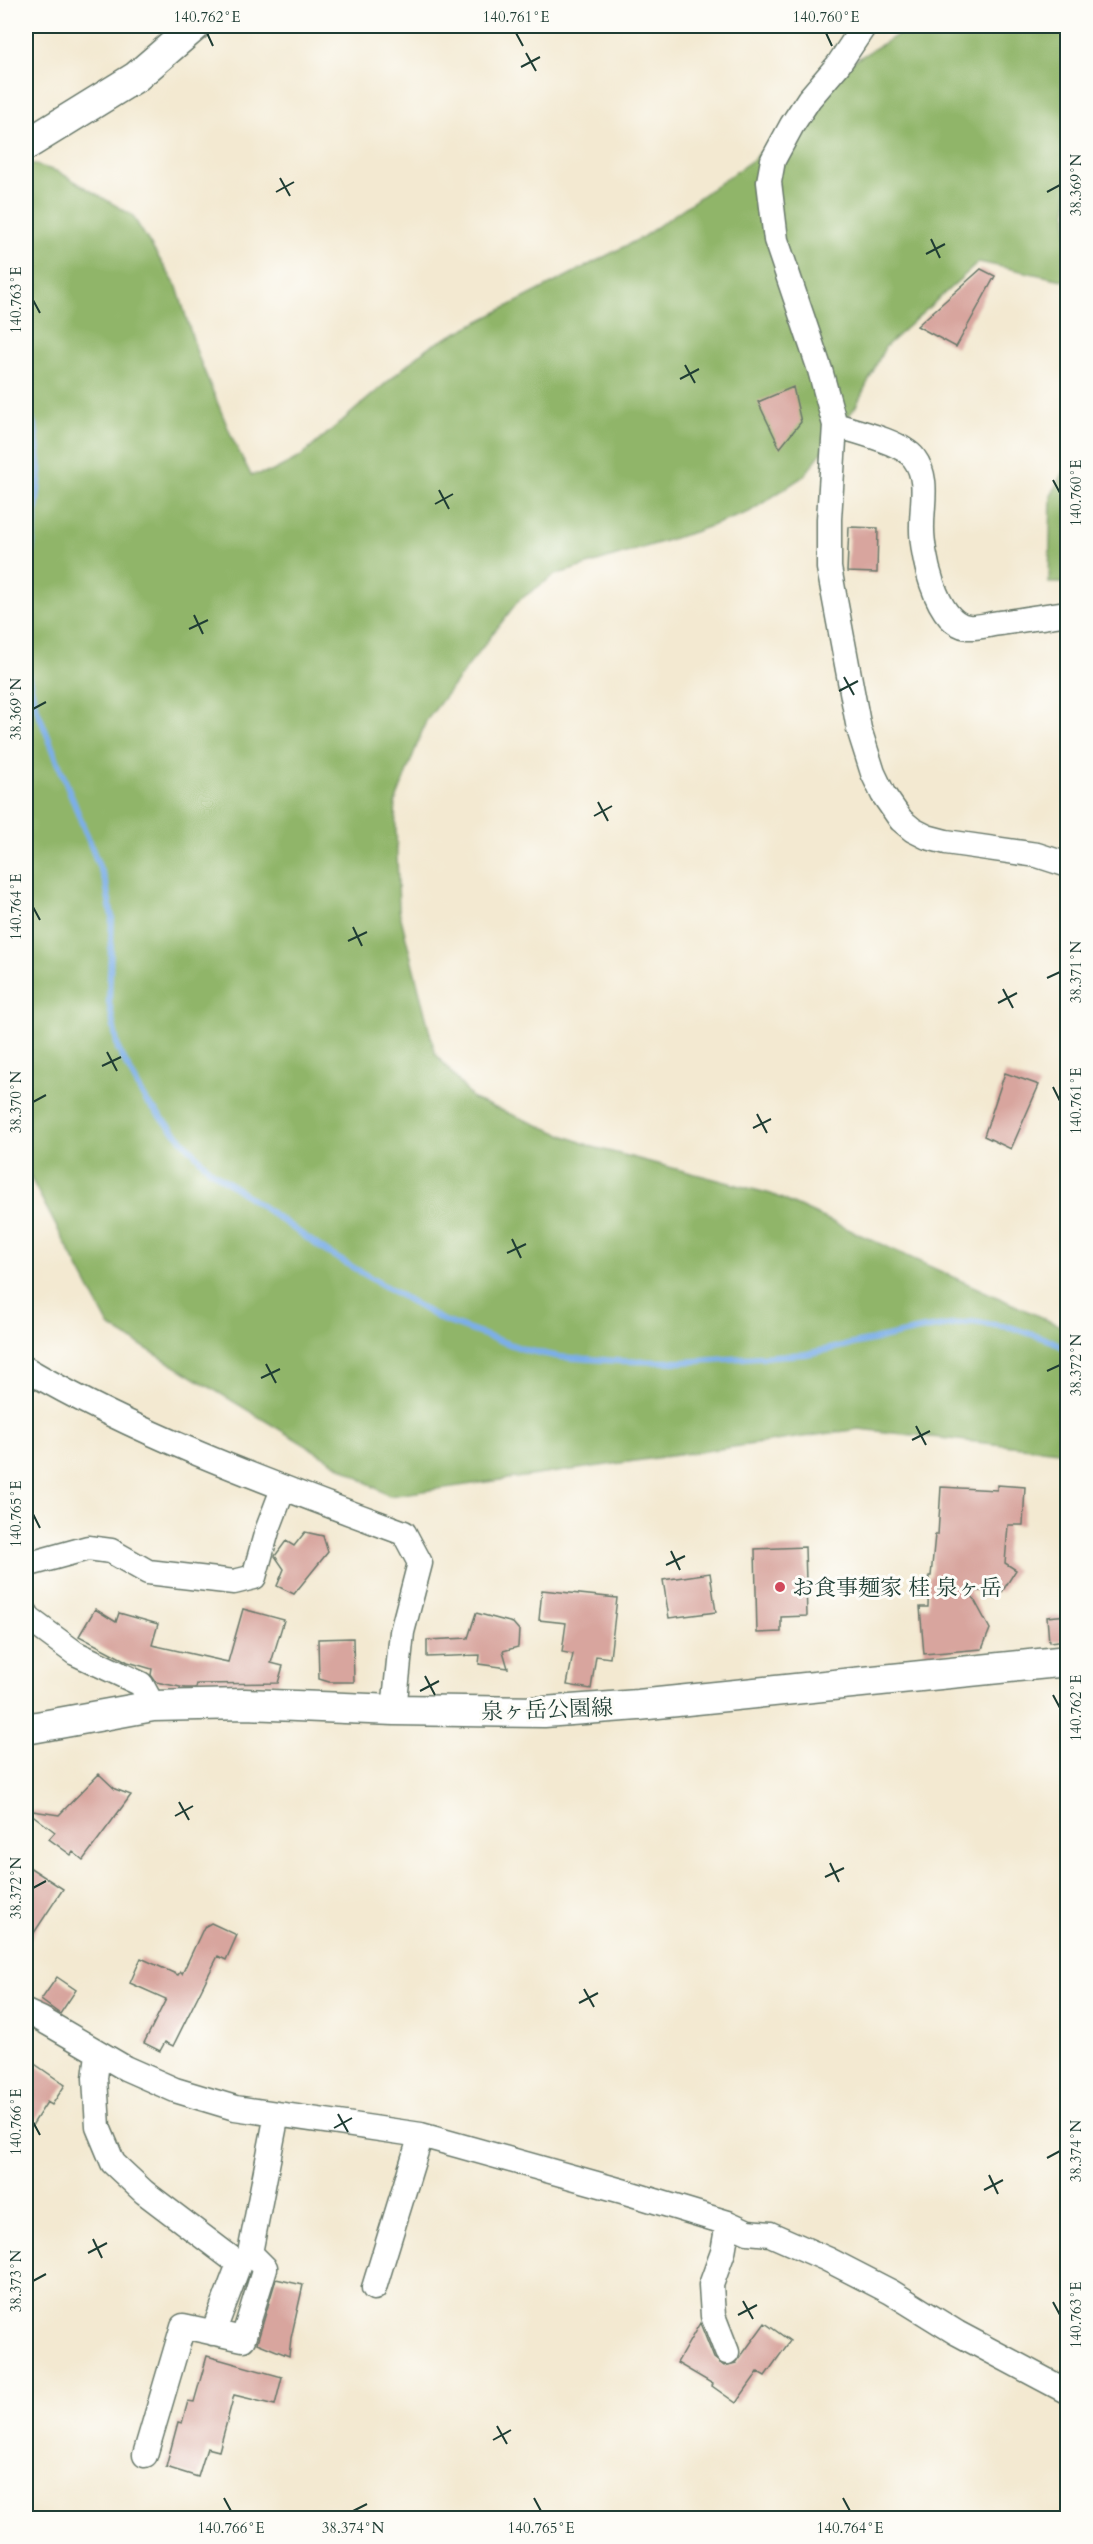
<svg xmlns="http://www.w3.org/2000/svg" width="1093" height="2544" font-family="Cardo,'Noto Serif JP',serif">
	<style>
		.forest { fill: #90b569; stroke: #58794e; stroke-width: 1.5 }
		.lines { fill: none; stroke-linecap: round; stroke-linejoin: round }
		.stream { stroke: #7bafe8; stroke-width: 6 }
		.building { fill: #d8a59e }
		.minor-casing { stroke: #69796b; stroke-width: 27 }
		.major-casing { stroke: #69796b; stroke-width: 33 }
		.minor { stroke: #fff; stroke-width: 24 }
		.major { stroke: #fff; stroke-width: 30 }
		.ticks { fill: none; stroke: #1f3d34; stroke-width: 2 }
		.poi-dot { fill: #d1495b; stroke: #fdfcf7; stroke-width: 2 }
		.labels { text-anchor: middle; stroke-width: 6; stroke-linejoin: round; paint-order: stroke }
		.poi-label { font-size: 22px; fill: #1f3d34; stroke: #fdfcf7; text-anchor: start }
		.street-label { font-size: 22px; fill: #1f3d34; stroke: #fdfcf7 }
		.neatline { fill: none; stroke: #1f3d34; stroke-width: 2 }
		.ticks-label { font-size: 15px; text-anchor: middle; fill: #1f3d34 }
	</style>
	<rect width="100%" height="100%" fill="#fdfcf7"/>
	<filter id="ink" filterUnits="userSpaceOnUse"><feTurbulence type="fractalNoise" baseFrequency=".0167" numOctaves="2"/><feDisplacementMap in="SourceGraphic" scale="12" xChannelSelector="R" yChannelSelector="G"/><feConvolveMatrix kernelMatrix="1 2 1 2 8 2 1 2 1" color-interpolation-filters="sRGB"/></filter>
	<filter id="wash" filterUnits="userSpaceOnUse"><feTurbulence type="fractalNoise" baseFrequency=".008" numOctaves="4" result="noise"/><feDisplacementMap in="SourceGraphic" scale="24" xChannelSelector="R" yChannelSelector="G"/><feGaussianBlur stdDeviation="1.35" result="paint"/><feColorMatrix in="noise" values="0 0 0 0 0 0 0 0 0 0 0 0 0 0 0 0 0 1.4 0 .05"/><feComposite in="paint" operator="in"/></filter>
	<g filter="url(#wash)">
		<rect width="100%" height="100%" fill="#f3e9d1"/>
		<path class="forest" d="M912 26H1067V281L979 262 885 347 856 406 804 476 749 512 694 532 555 575 518 601 426 721 395 803 399 910 435 1053 473 1099 593 1147 771 1194 1067 1329V1452L859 1429 389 1496 109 1326 26 1169V162L59 172 132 215 177 287 198 356 233 440 251 475 271 472 300 457 427 348 641 238 754 159 834 73Z
			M1067 466V583H1049L1051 496Z"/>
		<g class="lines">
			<path class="stream" d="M26 408 35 427 40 471 26 606
				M26 667 35 704 106 884 112 917 109 1002 118 1049 146 1101 210 1170 327 1252 442 1320 526 1350 560 1357 618 1361 682 1362 806 1354 924 1329 972 1322 1010 1327 1052 1341 1068 1350"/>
		</g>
		<g id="blocks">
			<path class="building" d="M981 269 995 276 956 347 917 326Z
				M793 387 801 422 780 448 758 402Z
				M849 527 878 528 877 573 847 572Z
				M1005 1073 1039 1085 1011 1149 984 1136Z
				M997 1485 1025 1487 1023 1525H1008L1005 1563 1016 1570 1002 1592 969 1590 990 1629 982 1649 924 1654 920 1607H928L929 1576H931L935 1535H938L941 1487 997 1490Z
				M305 1532 323 1536 328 1552 294 1594 277 1586 284 1569 275 1556 286 1541 294 1546Z
				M805 1547 807 1616 781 1617V1632L757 1633 755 1549Z
				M710 1573 716 1612 669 1618 663 1580Z
				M542 1590 617 1598 610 1658 596 1656 591 1689 567 1685 573 1654 562 1652 566 1623 539 1620Z
				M95 1609 116 1622 119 1613 158 1624 152 1645 228 1662 243 1609 284 1620 271 1663 283 1666 278 1683 197 1684 196 1688H185L156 1682 151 1675 152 1669 128 1662 79 1636Z
				M476 1613 513 1623 519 1630 518 1647 503 1651 508 1668 479 1664 480 1655 427 1657V1640L468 1638Z
				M1068 1615V1640L1049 1642 1047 1617Z
				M353 1638 354 1682H329L319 1679 318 1639Z
				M99 1774 115 1789 131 1795 83 1860 73 1852 71 1855 49 1839 55 1832 26 1810 59 1815Z
				M26 1865 63 1889 26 1945Z
				M211 1923 237 1935 226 1960 218 1956 173 2046 165 2042 160 2051 144 2043 166 1999 130 1983 141 1958 178 1975 180 1972 182 1974 204 1927Z
				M57 1977 76 1990 60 2014 41 2000Z
				M26 2058 65 2085 52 2105 47 2102 26 2135Z
				M276 2279 303 2285 291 2338 289 2356 257 2343Z
				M700 2323 714 2358 724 2366 736 2363 765 2323 790 2341 765 2376 758 2372 736 2403 712 2386 713 2384 677 2363Z
				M207 2356 282 2377 275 2405 234 2395 219 2451 207 2448 198 2477 166 2467 178 2422 182 2423 188 2401 194 2402Z"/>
		</g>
	</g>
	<g filter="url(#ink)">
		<use href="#blocks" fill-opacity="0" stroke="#69796b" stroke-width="1.5"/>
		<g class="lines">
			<g class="minor-casing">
				<path id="minor" d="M864 26 838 65 809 99 792 125 773 160 769 182 776 240 820 370 835 425 829 519V568L859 729 873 773 883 794 901 820 913 830 927 837 946 842 1037 855 1068 865
					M835 425C855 431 902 442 914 458 929 478 922 502 922 525 921 551 935 623 968 627 978 628 990 624 1000 623 1022 620 1045 616 1068 613
					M26 1369C144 1438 275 1485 404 1533L420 1563 402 1632 394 1710
					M26 1565 88 1548 111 1551 148 1572 234 1582 254 1577 267 1531 283 1489
					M26 1613 29 1619 75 1653 141 1684 153 1706
					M26 2012 41 2019 125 2068 175 2090 235 2108 421 2135 622 2191 728 2223 748 2232 770 2234 827 2259 891 2292 957 2333 1068 2392
					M98 2054 95 2078 98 2127 113 2163 144 2192 239 2264 213 2333
					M374 2288 421 2135
					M727 2352 713 2316 711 2285 723 2252 728 2223
					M145 2455 183 2326 243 2339 265 2268 250 2253 277 2114"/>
			</g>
			<g class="major-casing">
				<path id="major" d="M26 145 136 77 195 26
					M26 1729 153 1706 245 1704 394 1710 544 1712 638 1705 1068 1661"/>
			</g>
			<use href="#minor" class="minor"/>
			<use href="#major" class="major"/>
		</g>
	</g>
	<path class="ticks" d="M207 33 213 46M516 33 523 46M826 33 832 46M526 53 536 71M521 67 540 57M280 178 290 196M276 192 294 182M1047 192 1060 185M931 239 940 258M926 254 945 244M33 300 40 313M685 365 695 383M680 379 699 369M1053 480 1060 493M439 490 449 509M435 504 453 494M194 615 203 634M189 629 208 620M844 677 854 695M839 691 858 681M33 709 46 702M598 802 608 821M594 816 612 806M33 907 40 920M353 927 362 946M348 941 367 932M1047 978 1060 972M1003 989 1013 1008M998 1003 1017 993M107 1052 117 1071M102 1066 121 1057M1053 1087 1060 1101M33 1102 46 1095M757 1114 767 1133M753 1128 771 1119M512 1239 521 1258M507 1253 526 1244M266 1364 276 1383M1047 1371 1060 1365M261 1378 280 1369M916 1426 926 1445M912 1440 930 1431M33 1514 40 1528M671 1551 680 1570M666 1565 685 1556M425 1676 435 1695M420 1691 439 1681M1053 1695 1060 1708M179 1802 189 1820M175 1816 193 1806M830 1863 839 1882M825 1877 844 1868M33 1888 46 1881M584 1989 594 2007M579 2003 598 1993M338 2114 348 2132M33 2122 40 2135M334 2128 352 2118M1047 2158 1060 2151M989 2175 998 2194M984 2190 1003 2180M93 2239 102 2258M88 2253 107 2243M33 2281 46 2274M743 2301 753 2319M1053 2302 1060 2315M738 2315 757 2305M497 2426 507 2444M493 2440 511 2430M224 2498 231 2511M534 2498 541 2511M843 2498 850 2511M353 2511 367 2504"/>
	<circle class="poi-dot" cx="780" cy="1587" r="6"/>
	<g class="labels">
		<g class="poi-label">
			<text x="792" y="1595">お食事麺家 桂 泉ヶ岳</text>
		</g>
		<g class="street-label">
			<text transform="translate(547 1709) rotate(-2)" y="8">泉ヶ岳公園線</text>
		</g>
	</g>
	<rect width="1093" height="2544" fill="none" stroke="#fdfcf7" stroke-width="66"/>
	<rect x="33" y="33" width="1027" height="2478" class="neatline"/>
	<g class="ticks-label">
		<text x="207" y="22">140.762°E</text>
		<text x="516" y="22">140.761°E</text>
		<text x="826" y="22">140.760°E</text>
		<text transform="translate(1076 185) rotate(-90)" y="5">38.369°N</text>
		<text transform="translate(16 300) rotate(-90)" y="5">140.763°E</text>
		<text transform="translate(1076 493) rotate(-90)" y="5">140.760°E</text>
		<text transform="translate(16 709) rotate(-90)" y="5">38.369°N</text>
		<text transform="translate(16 907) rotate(-90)" y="5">140.764°E</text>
		<text transform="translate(1076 972) rotate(-90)" y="5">38.371°N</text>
		<text transform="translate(1076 1101) rotate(-90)" y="5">140.761°E</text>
		<text transform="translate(16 1102) rotate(-90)" y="5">38.370°N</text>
		<text transform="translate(1076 1365) rotate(-90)" y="5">38.372°N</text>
		<text transform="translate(16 1514) rotate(-90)" y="5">140.765°E</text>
		<text transform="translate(1076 1708) rotate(-90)" y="5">140.762°E</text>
		<text transform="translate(16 1888) rotate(-90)" y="5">38.372°N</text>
		<text transform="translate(16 2122) rotate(-90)" y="5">140.766°E</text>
		<text transform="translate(1076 2151) rotate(-90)" y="5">38.374°N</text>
		<text transform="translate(16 2281) rotate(-90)" y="5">38.373°N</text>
		<text transform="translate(1076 2315) rotate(-90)" y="5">140.763°E</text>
		<text x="231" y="2533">140.766°E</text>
		<text x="353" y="2533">38.374°N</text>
		<text x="541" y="2533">140.765°E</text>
		<text x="850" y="2533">140.764°E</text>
	</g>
</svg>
